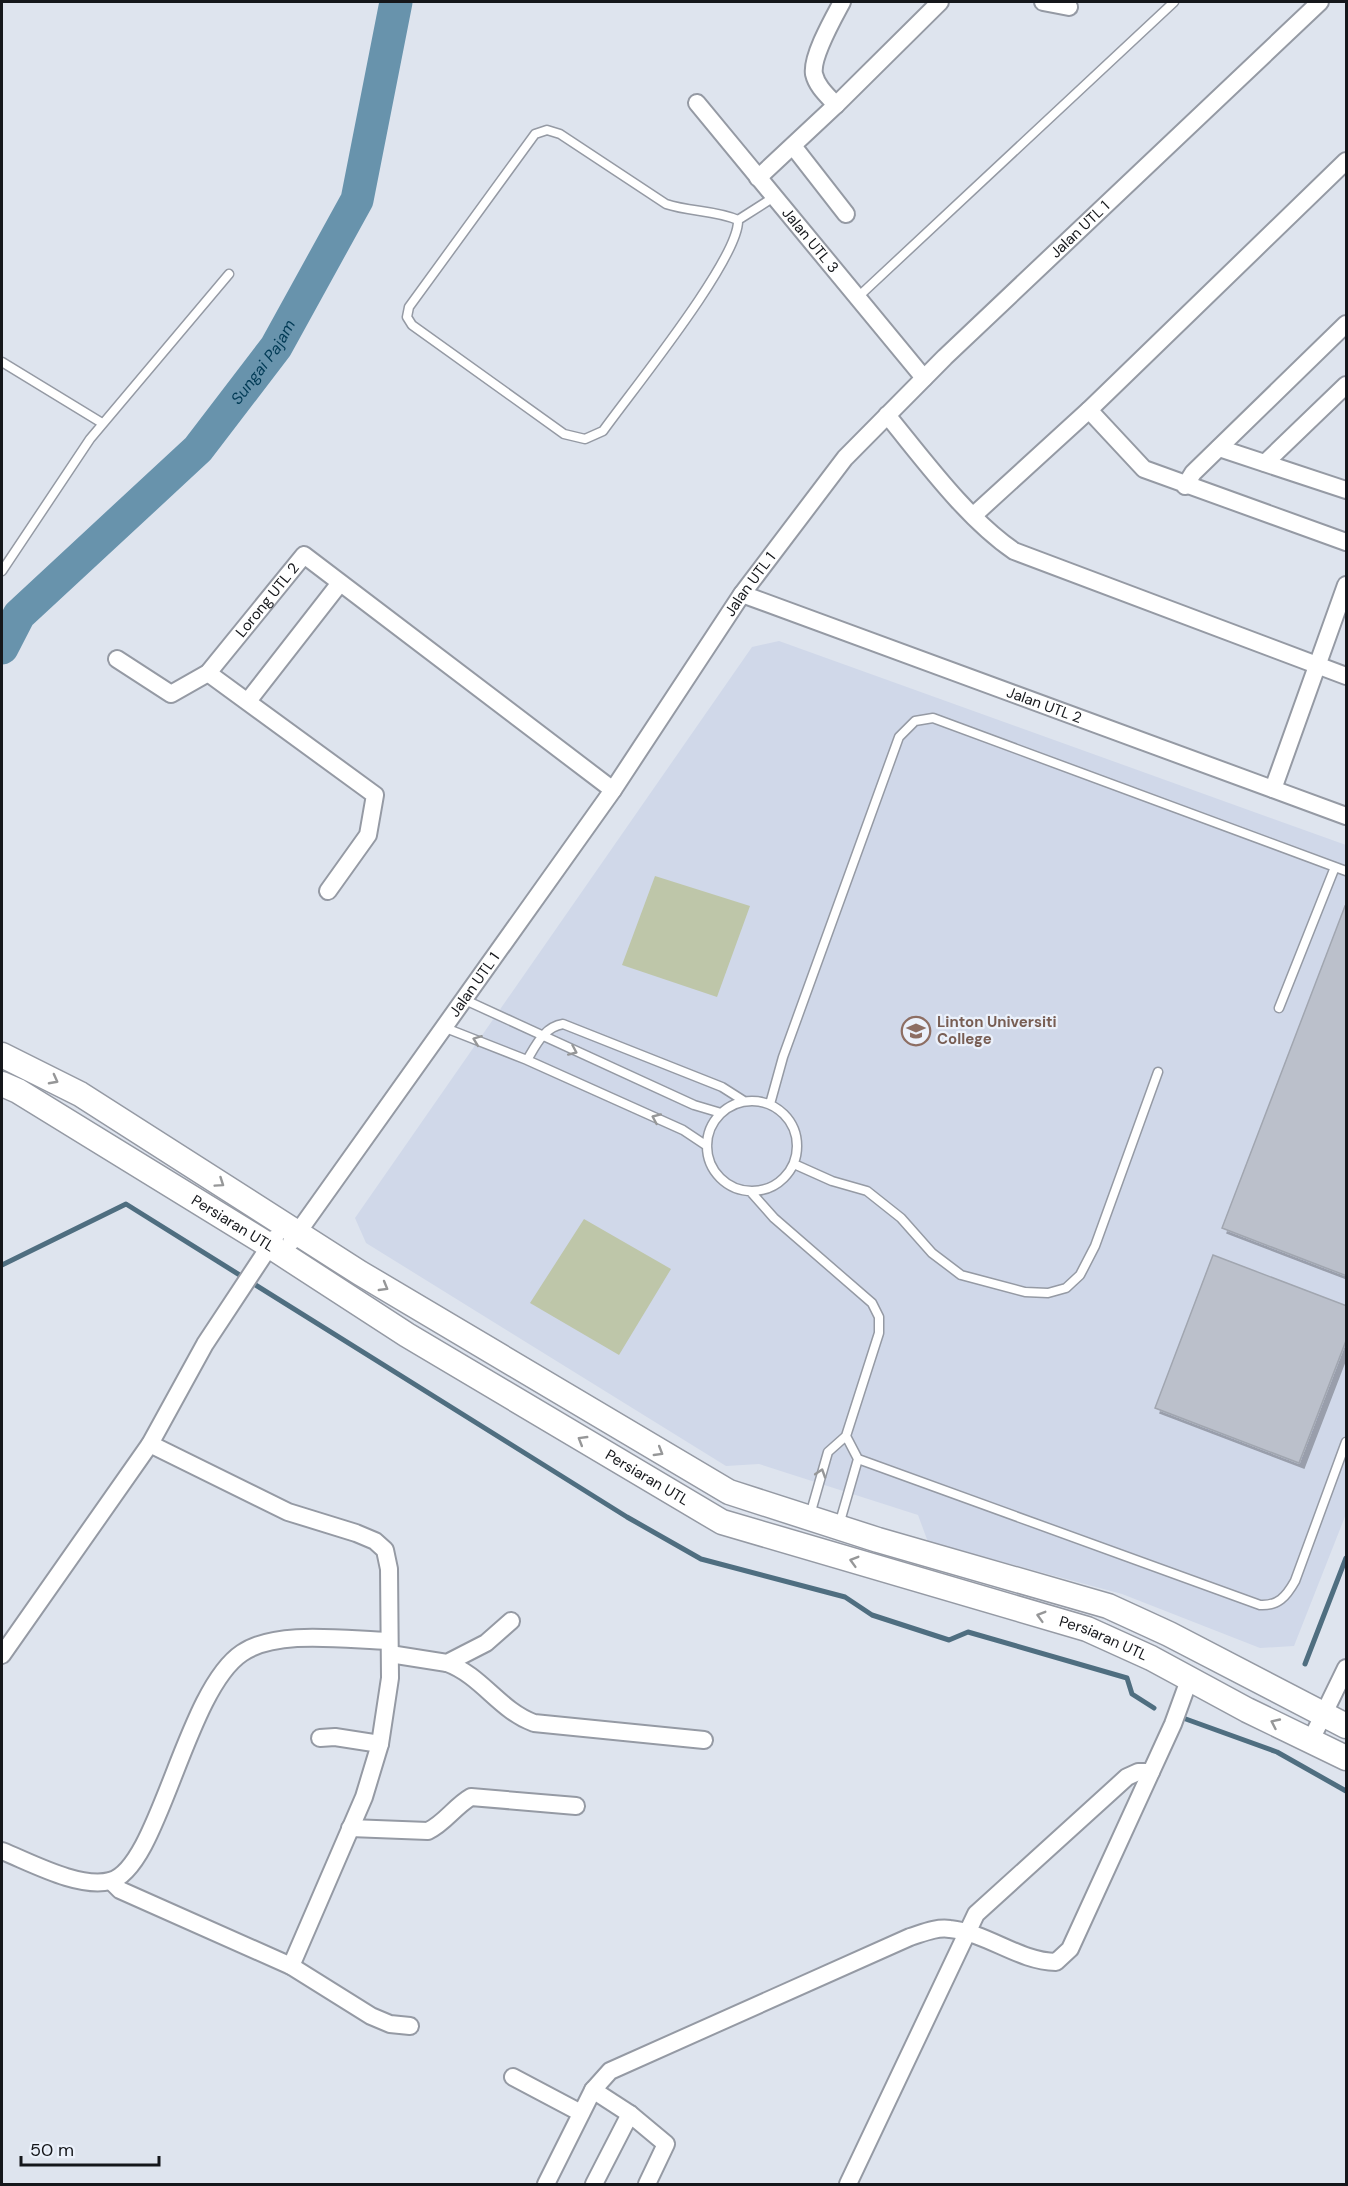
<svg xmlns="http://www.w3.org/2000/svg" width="1348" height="2186" font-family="'DM Sans',sans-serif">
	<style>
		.built { fill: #d0d8e9 }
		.green { fill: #bec6a9 }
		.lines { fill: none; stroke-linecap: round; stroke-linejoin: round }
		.stream { stroke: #4f6e80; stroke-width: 5 }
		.river { stroke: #6893ac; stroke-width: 33 }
		.building { fill: #bbc0cb; stroke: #a1a6b0; stroke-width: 1.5; filter: url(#shadow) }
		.lane-casing { stroke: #959aa4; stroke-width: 11 }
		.street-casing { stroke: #959aa4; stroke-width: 20 }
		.secondary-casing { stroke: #959aa4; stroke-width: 27 }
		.lane { stroke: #fff; stroke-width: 8 }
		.street { stroke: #fff; stroke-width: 16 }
		.secondary { stroke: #fff; stroke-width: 24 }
		.oneway { stroke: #969798 }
		.labels { text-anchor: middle; stroke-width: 4.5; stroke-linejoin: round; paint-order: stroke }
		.street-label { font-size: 15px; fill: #15171b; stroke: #ebf1fb }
		.education-label { font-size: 15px; font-weight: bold; fill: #785e54; stroke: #ebf1fb; text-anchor: start }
		.water-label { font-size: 16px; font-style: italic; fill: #003a55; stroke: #ebf1fb }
	</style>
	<defs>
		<filter id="shadow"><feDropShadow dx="5" dy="5" stdDeviation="0" flood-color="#0004"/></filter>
	</defs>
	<rect width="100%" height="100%" fill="#dee4ee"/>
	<path class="built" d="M779 641 1346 845V1514L1294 1646 1260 1648 1122 1594 928 1542 918 1515 759 1464 726 1466 366 1243 355 1218 752 647Z"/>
	<path class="green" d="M655 876 750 906 717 997 622 965Z
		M584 1219 671 1269 619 1355 530 1303Z"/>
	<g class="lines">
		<path class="stream" d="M2 1265 126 1204 627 1517 701 1559 845 1597 872 1615 949 1640 968 1632 1127 1678 1132 1694 1154 1708
			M1305 1664 1346 1558
			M1183 1718 1277 1752 1346 1791"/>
		<path class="river" id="s1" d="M2 648 19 615 198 449 276 347 357 200 396 2"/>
	</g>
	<path class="building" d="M1345 906 1347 907V1276L1222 1228Z
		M1213 1255 1347 1306V1338L1299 1463 1155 1408Z"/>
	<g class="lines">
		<g class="lane-casing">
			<path id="lane" d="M738 220C740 258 630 393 603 431L585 439 564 434 412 325 407 317 409 307 535 134 547 130 560 134 666 204C690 212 715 210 738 220L774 197
				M858 297 1174 2
				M2 362 102 423
				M2 571 90 439 229 274
				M463 999 694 1105 721 1113
				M1279 1008 1335 867
				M443 1027 527 1060 683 1130 707 1146
				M527 1060C536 1045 544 1027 563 1024L722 1087 744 1101
				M707 1146a45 45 0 1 1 90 0a45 45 0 1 1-90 0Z
				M770 1104 783 1057 899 737 915 721 933 718 1346 871
				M794 1164 832 1181 867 1191 901 1218 932 1253 961 1275 1025 1292 1048 1293 1066 1288 1080 1275 1095 1246 1158 1072
				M751 1192 774 1218 872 1303 879 1317V1333L846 1436 858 1459 1260 1605C1278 1606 1286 1597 1295 1581L1346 1442
				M810 1515 828 1452 846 1436
				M839 1525 858 1459"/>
		</g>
		<g class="street-casing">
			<g id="street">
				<path d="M1043 2 1069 7"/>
				<path id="s2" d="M697 103 924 378"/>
				<path d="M836 105C828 96 817 87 814 74 811 57 834 17 842 2"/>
				<path d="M793 146 846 214"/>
				<path d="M758 178 836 105 940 2"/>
				<path d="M1089 410 1144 469 1346 542"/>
				<path d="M887 415C924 460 966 518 1014 551L1346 676"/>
				<path d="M1219 448 1346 490"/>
				<path d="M1265 463 1346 385"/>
				<path d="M1185 486 1193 473 1346 324"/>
				<path d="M974 515 1089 410 1346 161"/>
				<path id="s3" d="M742 594 1346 816"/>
				<path id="s4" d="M117 659 171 694 208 673 304 555 613 790"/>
				<path d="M208 673 375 795 368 835 328 891"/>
				<path d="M248 701 340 583"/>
				<path d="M1273 789 1346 585"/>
				<path id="s5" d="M291 1242 613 790 742 594 845 458 945 357 1320 2"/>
				<path d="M150 1444 288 1512 356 1533 375 1541 385 1550 389 1569 390 1678 380 1744 364 1797 291 1966"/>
				<path d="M390 1654 447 1663 486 1643 511 1621"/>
				<path d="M2 1655 150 1444 205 1344 275 1238"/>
				<path d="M447 1663C482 1676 499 1710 534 1723L704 1740"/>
				<path d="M320 1738 335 1737 380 1744"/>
				<path d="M1311 1740 1346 1668"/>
				<path d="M350 1828 428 1831C445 1823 455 1806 471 1797L576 1806"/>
				<path d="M2 1851C30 1862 79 1889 110 1881 159 1869 185 1691 242 1653 277 1629 347 1640 389 1641"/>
				<path d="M111 1881 120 1890 291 1966 371 2016 390 2024 410 2026"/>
				<path d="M513 2077 581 2113"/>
				<path d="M593 2090 630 2114"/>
				<path d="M546 2184 593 2090 610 2071 910 1937C923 1933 936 1927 950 1929 988 1933 1018 1961 1056 1962L1070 1949 1173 1724 1189 1680"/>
				<path d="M594 2184 630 2114 666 2144 647 2184"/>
				<path d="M848 2184 976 1914 1127 1777 1138 1772H1151"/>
			</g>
		</g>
		<g class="secondary-casing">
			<g id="secondary">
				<path d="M2 1055 80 1094 360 1273 729 1492 878 1540 1108 1606 1169 1634 1346 1726"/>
				<path id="s6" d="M2 1084 18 1091 270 1246 407 1335 722 1522 1087 1629 1151 1658 1247 1710 1346 1758"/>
			</g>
		</g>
		<use href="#lane" class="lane"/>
		<use href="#street" class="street"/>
		<use href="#secondary" class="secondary"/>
	</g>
	<defs><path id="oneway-chevron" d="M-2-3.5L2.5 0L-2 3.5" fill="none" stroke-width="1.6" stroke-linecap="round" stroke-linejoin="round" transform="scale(1.5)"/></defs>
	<g class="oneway">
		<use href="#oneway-chevron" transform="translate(477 1040) rotate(-159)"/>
		<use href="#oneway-chevron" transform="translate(573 1051) rotate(24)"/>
		<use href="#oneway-chevron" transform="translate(54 1080) rotate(28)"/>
		<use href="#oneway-chevron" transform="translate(656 1118) rotate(-156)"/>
		<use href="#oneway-chevron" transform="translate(220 1183) rotate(34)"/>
		<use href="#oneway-chevron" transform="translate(384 1287) rotate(30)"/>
		<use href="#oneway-chevron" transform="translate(582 1440) rotate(-149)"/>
		<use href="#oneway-chevron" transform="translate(659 1452) rotate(31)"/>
		<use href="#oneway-chevron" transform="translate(821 1473) rotate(-72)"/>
		<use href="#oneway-chevron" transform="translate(854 1561) rotate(-164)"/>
		<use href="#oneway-chevron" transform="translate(1041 1616) rotate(-164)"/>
		<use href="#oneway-chevron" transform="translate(1275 1723) rotate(-155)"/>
	</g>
	<defs>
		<g id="university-ring" transform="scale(1.5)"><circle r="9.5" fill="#ebf1fb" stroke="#8d6e63" stroke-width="1.5"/><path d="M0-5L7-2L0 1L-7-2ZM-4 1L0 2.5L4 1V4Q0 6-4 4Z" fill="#8d6e63"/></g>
	</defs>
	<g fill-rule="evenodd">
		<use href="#university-ring" x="916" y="1031"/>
	</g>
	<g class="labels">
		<g class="street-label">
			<text dy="5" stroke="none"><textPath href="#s5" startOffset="1288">Jalan UTL 1</textPath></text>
			<text dy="5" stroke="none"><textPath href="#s2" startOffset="178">Jalan UTL 3</textPath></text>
			<text dy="5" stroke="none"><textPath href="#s5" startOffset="802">Jalan UTL 1</textPath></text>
			<text dy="5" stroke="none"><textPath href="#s4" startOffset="201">Lorong UTL 2</textPath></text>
			<text dy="5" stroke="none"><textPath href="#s3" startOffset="322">Jalan UTL 2</textPath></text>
			<text dy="5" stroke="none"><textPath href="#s5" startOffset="316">Jalan UTL 1</textPath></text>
			<text dy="5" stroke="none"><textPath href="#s6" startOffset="270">Persiaran UTL</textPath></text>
			<text dy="5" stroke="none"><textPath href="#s6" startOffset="756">Persiaran UTL</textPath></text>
			<text dy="5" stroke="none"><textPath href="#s6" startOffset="1242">Persiaran UTL</textPath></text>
		</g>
		<g class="education-label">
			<text x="937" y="1027">Linton Universiti<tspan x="937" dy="17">College</tspan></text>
		</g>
		<g class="water-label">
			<text dy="6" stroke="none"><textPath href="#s1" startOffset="390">Sungai Pajam</textPath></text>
		</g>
	</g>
	<rect width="1348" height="2186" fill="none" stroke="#15171b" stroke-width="6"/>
	<path d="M21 2156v9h138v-9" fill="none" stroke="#15171b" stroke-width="3"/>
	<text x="30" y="2156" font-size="18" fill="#15171b" stroke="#ebf1fb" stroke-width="4.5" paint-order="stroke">50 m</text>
</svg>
